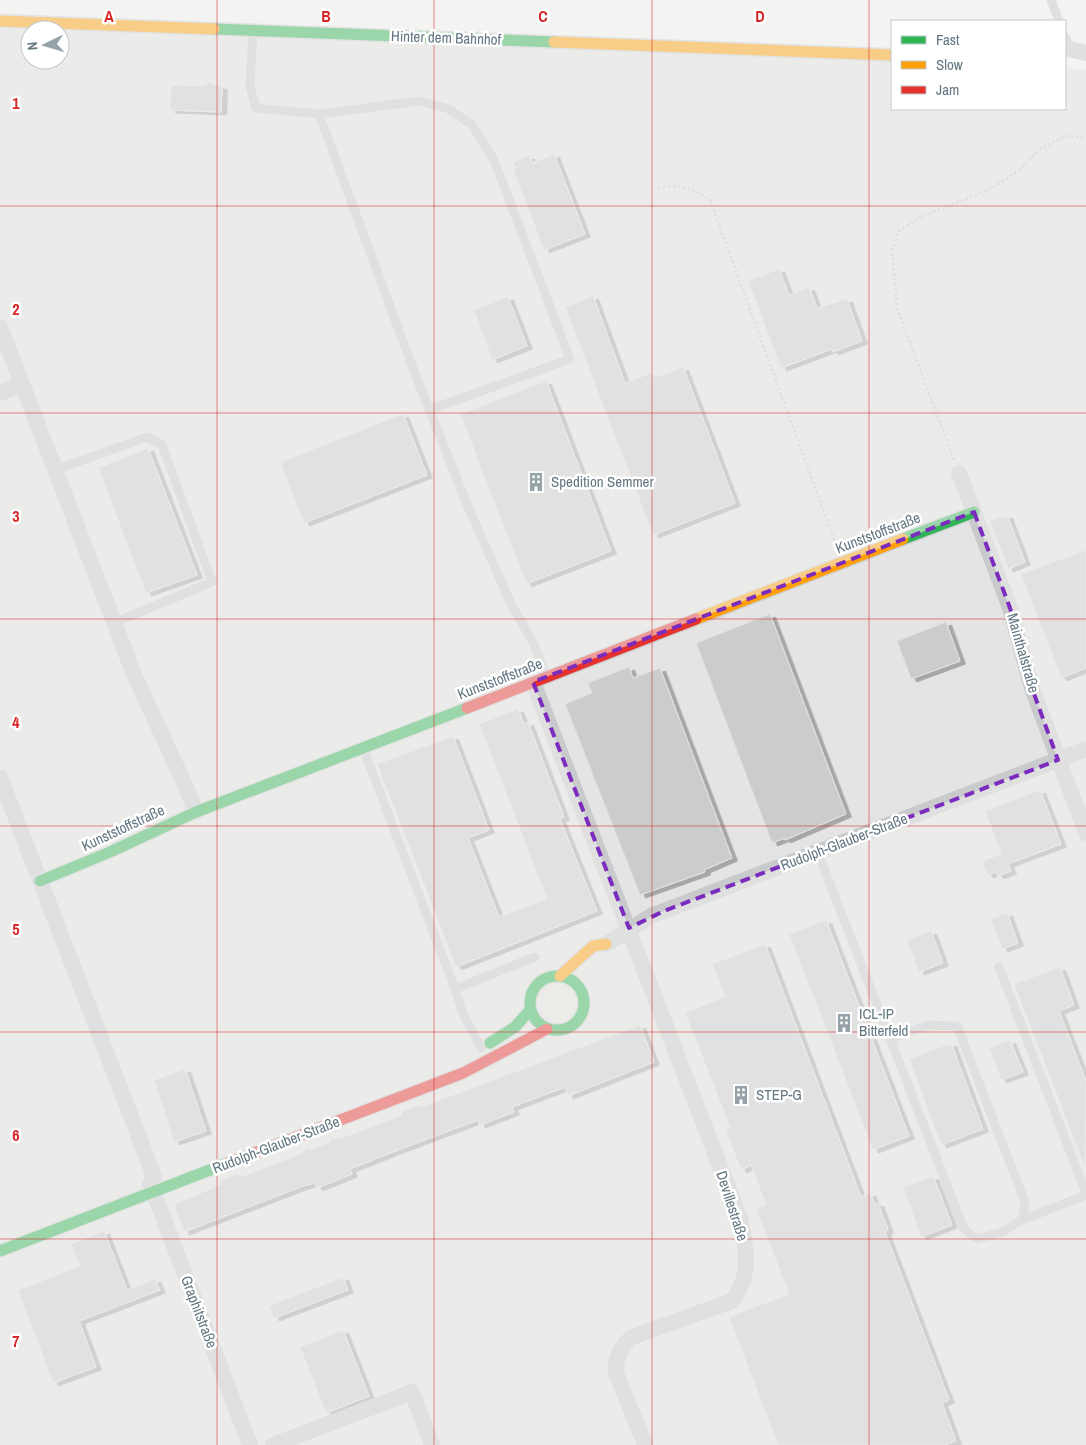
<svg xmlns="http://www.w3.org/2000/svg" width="1086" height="1445" font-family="'Archivo Narrow',sans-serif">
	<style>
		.built { fill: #e3e4e3; fill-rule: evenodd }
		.green { fill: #e3e6df }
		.building { fill: #cbcdcd; stroke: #e2e2e1; filter: url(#shadow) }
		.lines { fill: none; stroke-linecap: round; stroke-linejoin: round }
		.fast-casing { stroke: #ced0d0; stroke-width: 14 }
		.slow-casing { stroke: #ced0d0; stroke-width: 14 }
		.jam-casing { stroke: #ced0d0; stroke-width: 14 }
		.path { stroke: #c7c8c7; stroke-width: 2.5; stroke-dasharray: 2.5 2.5; stroke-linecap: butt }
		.lane { stroke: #c8cacb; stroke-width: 9 }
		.street { stroke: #c8cacb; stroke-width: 16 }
		.fast { stroke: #30b455; stroke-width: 11 }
		.slow { stroke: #ff9f0a; stroke-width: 11 }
		.jam { stroke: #e5322d; stroke-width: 11 }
		.marked { fill: none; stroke: #7b2cbf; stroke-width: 4; stroke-dasharray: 10 6; stroke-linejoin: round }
		.grid { fill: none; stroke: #d62828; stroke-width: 1; stroke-opacity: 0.55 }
		.labels { text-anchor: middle; stroke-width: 5; stroke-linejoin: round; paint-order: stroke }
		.street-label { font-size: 15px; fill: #637781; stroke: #fff }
		.poi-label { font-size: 15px; fill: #637781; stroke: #fff; text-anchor: start }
		.grid-label { font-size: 16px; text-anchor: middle; font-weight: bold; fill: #d62828; stroke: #fff; stroke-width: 5; stroke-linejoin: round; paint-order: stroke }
	</style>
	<defs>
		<filter id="shadow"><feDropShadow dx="5.5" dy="3" stdDeviation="0" flood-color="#0004"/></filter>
	</defs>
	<rect width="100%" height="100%" fill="#f3f3f1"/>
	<path class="built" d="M0 13 892 60V109H1065V68L1086 70V1445H0ZM30 30H60V60H30Z"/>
	<path class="green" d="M542 1004a15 15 0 1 1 30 0a15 15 0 1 1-30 0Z"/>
	<path class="building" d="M209 83 222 87 221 112 170 110 171 85 200 86Z
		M554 154 585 234 544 250 513 170 516 169 513 162 529 156 532 163Z
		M779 269 789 295 809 287 817 308 847 299 862 341 833 352 832 349 781 368 748 281Z
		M593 296 625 383 651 373 653 378 683 367 735 503 653 535 565 307Z
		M508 297 527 346 492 360 474 310Z
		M546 381 611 551 526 584 460 414Z
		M403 414 427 475 304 523 280 462Z
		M148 448 197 575 146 593 98 468Z
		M1007 515 1025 562 1008 569 990 521Z
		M1086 550V668L1061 678 1021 574Z
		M770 614 846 814 785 840V838L772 843 696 643Z
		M946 622 960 661 911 679 897 641Z
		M629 667 633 678 660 668 732 858 704 870 705 872 640 895 565 704 592 693 588 683Z
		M518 709 524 724 528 722 564 817 560 819 597 911 456 967 377 764 453 736 489 830 468 838 499 917 547 899 479 724Z
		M1040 790 1061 844 1008 864 1011 871 998 876 996 872 987 875 982 861 1001 854 985 811Z
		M1007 913 1018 943 1002 949 990 919Z
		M826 920 909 1136 873 1150 789 934Z
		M931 931 943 963 919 972 907 940Z
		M765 944 861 1197 870 1193 875 1204 878 1203 888 1230 885 1232 949 1400 942 1403 956 1441 945 1445H778L729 1317 789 1294 756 1209 766 1205 751 1165 741 1170 725 1129 730 1127 685 1013 725 997 712 964Z
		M1060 967 1074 1005 1059 1011 1086 1081 1085 1168 1014 984Z
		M640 1025 654 1062 568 1096 565 1087 512 1107 514 1112 480 1125 478 1120 403 1148 350 1169 352 1174 317 1188 315 1183 303 1186 184 1232 174 1204 220 1185 221 1181 237 1174 243 1176 301 1154 307 1148 312 1149 329 1143 331 1138 339 1139 401 1115 402 1111 417 1105 421 1107Z
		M1010 1040 1023 1072 1001 1080 989 1048Z
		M951 1043 983 1129 941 1145 909 1059Z
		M185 1069 206 1131 174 1142 154 1080Z
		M933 1176 952 1225 921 1237 903 1187Z
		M104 1231 127 1290 155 1279 160 1290 79 1321 96 1367 53 1383 18 1290 80 1266 71 1244Z
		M343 1277 348 1290 274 1318 269 1306Z
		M343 1330 369 1396 326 1413 300 1347Z"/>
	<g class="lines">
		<g class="fast-casing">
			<path id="fast" d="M214 29 554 42
				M903 539 974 512
				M40 881 110 852 196 812 467 708
				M530 1003a27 27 0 1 1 54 0a27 27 0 1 1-54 0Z
				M490 1043 515 1027 531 1009
				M0 1251 228 1163"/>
		</g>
		<g class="slow-casing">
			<path id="slow" d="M0 21 214 29
				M554 42 892 55
				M696 619 903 539
				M560 976 593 946 606 944"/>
		</g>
		<g class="jam-casing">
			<path id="jam" d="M467 708 696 619
				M228 1163 463 1073 547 1029"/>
		</g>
		<path class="path" d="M658 188C680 183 693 188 710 200L836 545
			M954 460 897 308 892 250 899 231 919 218 992 188 1021 169 1041 148 1066 136 1086 137"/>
		<path class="lane" d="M1051 0 1059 21
			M253 31 250 87 256 108 319 114
			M1065 36 1070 49
			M429 410 570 359 494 160 472 125 447 108 419 101 319 114 414 371 466 502 511 604 533 642 547 677
			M55 470 147 437 162 445 212 582 113 623
			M363 748 455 989
			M818 853 964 1229 977 1239 1002 1232 1022 1220 1025 1202 957 1026 929 1025 890 1039
			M999 967 1086 1193
			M481 1048 463 1014 455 989 535 957
			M1022 1220 1086 1195"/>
		<path class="street" d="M1065 48 1086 53
			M0 327 134 674 185 785 196 812
			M0 393 22 384
			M959 473 1010 608 1033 691 1086 833
			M533 682 740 1218C746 1250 753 1273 732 1301L632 1337C621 1347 615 1357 616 1373L645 1445
			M0 777 154 1176
			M606 944 651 916 1086 749
			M150 1183 250 1445
			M273 1445 412 1392 432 1445"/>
		<use href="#fast" class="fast"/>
		<use href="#slow" class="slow"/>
		<use href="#jam" class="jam"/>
	</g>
	<path d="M0 0H1086V1445H0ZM974 512 1010 608 1033 691 1058 760 664 911 629 928 533 682Z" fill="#f3f3f1" fill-opacity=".55" fill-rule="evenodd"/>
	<path class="marked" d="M974 512 1010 608 1033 691 1058 760 664 911 629 928 533 682Z"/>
	<path class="grid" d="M217 0V1445M434 0V1445M652 0V1445M869 0V1445M0 206H1086M0 413H1086M0 619H1086M0 826H1086M0 1032H1086M0 1239H1086"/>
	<defs>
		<g id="building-bare" transform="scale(1.5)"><path d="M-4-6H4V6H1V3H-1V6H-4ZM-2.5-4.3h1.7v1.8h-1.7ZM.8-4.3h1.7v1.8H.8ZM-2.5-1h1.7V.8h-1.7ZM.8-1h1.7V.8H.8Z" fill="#95a2a8" stroke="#fff" stroke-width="2.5" paint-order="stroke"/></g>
	</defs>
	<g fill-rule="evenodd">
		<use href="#building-bare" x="536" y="482"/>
		<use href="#building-bare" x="844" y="1023"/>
		<use href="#building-bare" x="741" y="1095"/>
	</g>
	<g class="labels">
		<g class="street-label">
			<text transform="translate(446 38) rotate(2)" y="5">Hinter dem Bahnhof</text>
			<text transform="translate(878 533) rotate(-21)" y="5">Kunststoffstraße</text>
			<text transform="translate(1023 653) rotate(74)" y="5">Mainthalstraße</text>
			<text transform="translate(500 679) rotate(-21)" y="5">Kunststoffstraße</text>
			<text transform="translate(123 828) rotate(-25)" y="5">Kunststoffstraße</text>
			<text transform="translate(844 842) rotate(-21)" y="5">Rudolph-Glauber-Straße</text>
			<text transform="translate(276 1145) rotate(-21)" y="5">Rudolph-Glauber-Straße</text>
			<text transform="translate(732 1206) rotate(72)" y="5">Devillestraße</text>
			<text transform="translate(199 1312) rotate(69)" y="5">Graphitstraße</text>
		</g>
		<g class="poi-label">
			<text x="551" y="487">Spedition Semmer</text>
			<text x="859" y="1019">ICL-IP<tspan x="859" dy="17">Bitterfeld</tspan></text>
			<text x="756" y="1100">STEP-G</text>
		</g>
	</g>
	<g class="grid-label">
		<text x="109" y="22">A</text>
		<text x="326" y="22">B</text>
		<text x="543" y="22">C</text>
		<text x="760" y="22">D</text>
		<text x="16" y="109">1</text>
		<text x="16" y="315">2</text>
		<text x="16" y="522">3</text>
		<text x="16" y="728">4</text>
		<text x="16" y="935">5</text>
		<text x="16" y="1141">6</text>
		<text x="16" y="1347">7</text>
	</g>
	<rect x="891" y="20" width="175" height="90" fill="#ffffff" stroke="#c1c9cd"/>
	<rect x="901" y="36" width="25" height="8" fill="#30b455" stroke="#c1c9cd"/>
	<text x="936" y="45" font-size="15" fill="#637781">Fast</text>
	<rect x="901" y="61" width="25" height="8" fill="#ff9f0a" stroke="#c1c9cd"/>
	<text x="936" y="70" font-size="15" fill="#637781">Slow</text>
	<rect x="901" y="86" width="25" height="8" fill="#e5322d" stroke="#c1c9cd"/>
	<text x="936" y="95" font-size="15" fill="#637781">Jam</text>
	<g transform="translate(45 45) rotate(265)"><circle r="24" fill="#ffffff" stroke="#c1c9cd"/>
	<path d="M0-4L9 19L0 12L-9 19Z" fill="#95a2a8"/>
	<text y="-8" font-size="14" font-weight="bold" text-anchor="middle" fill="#637781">N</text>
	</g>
</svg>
